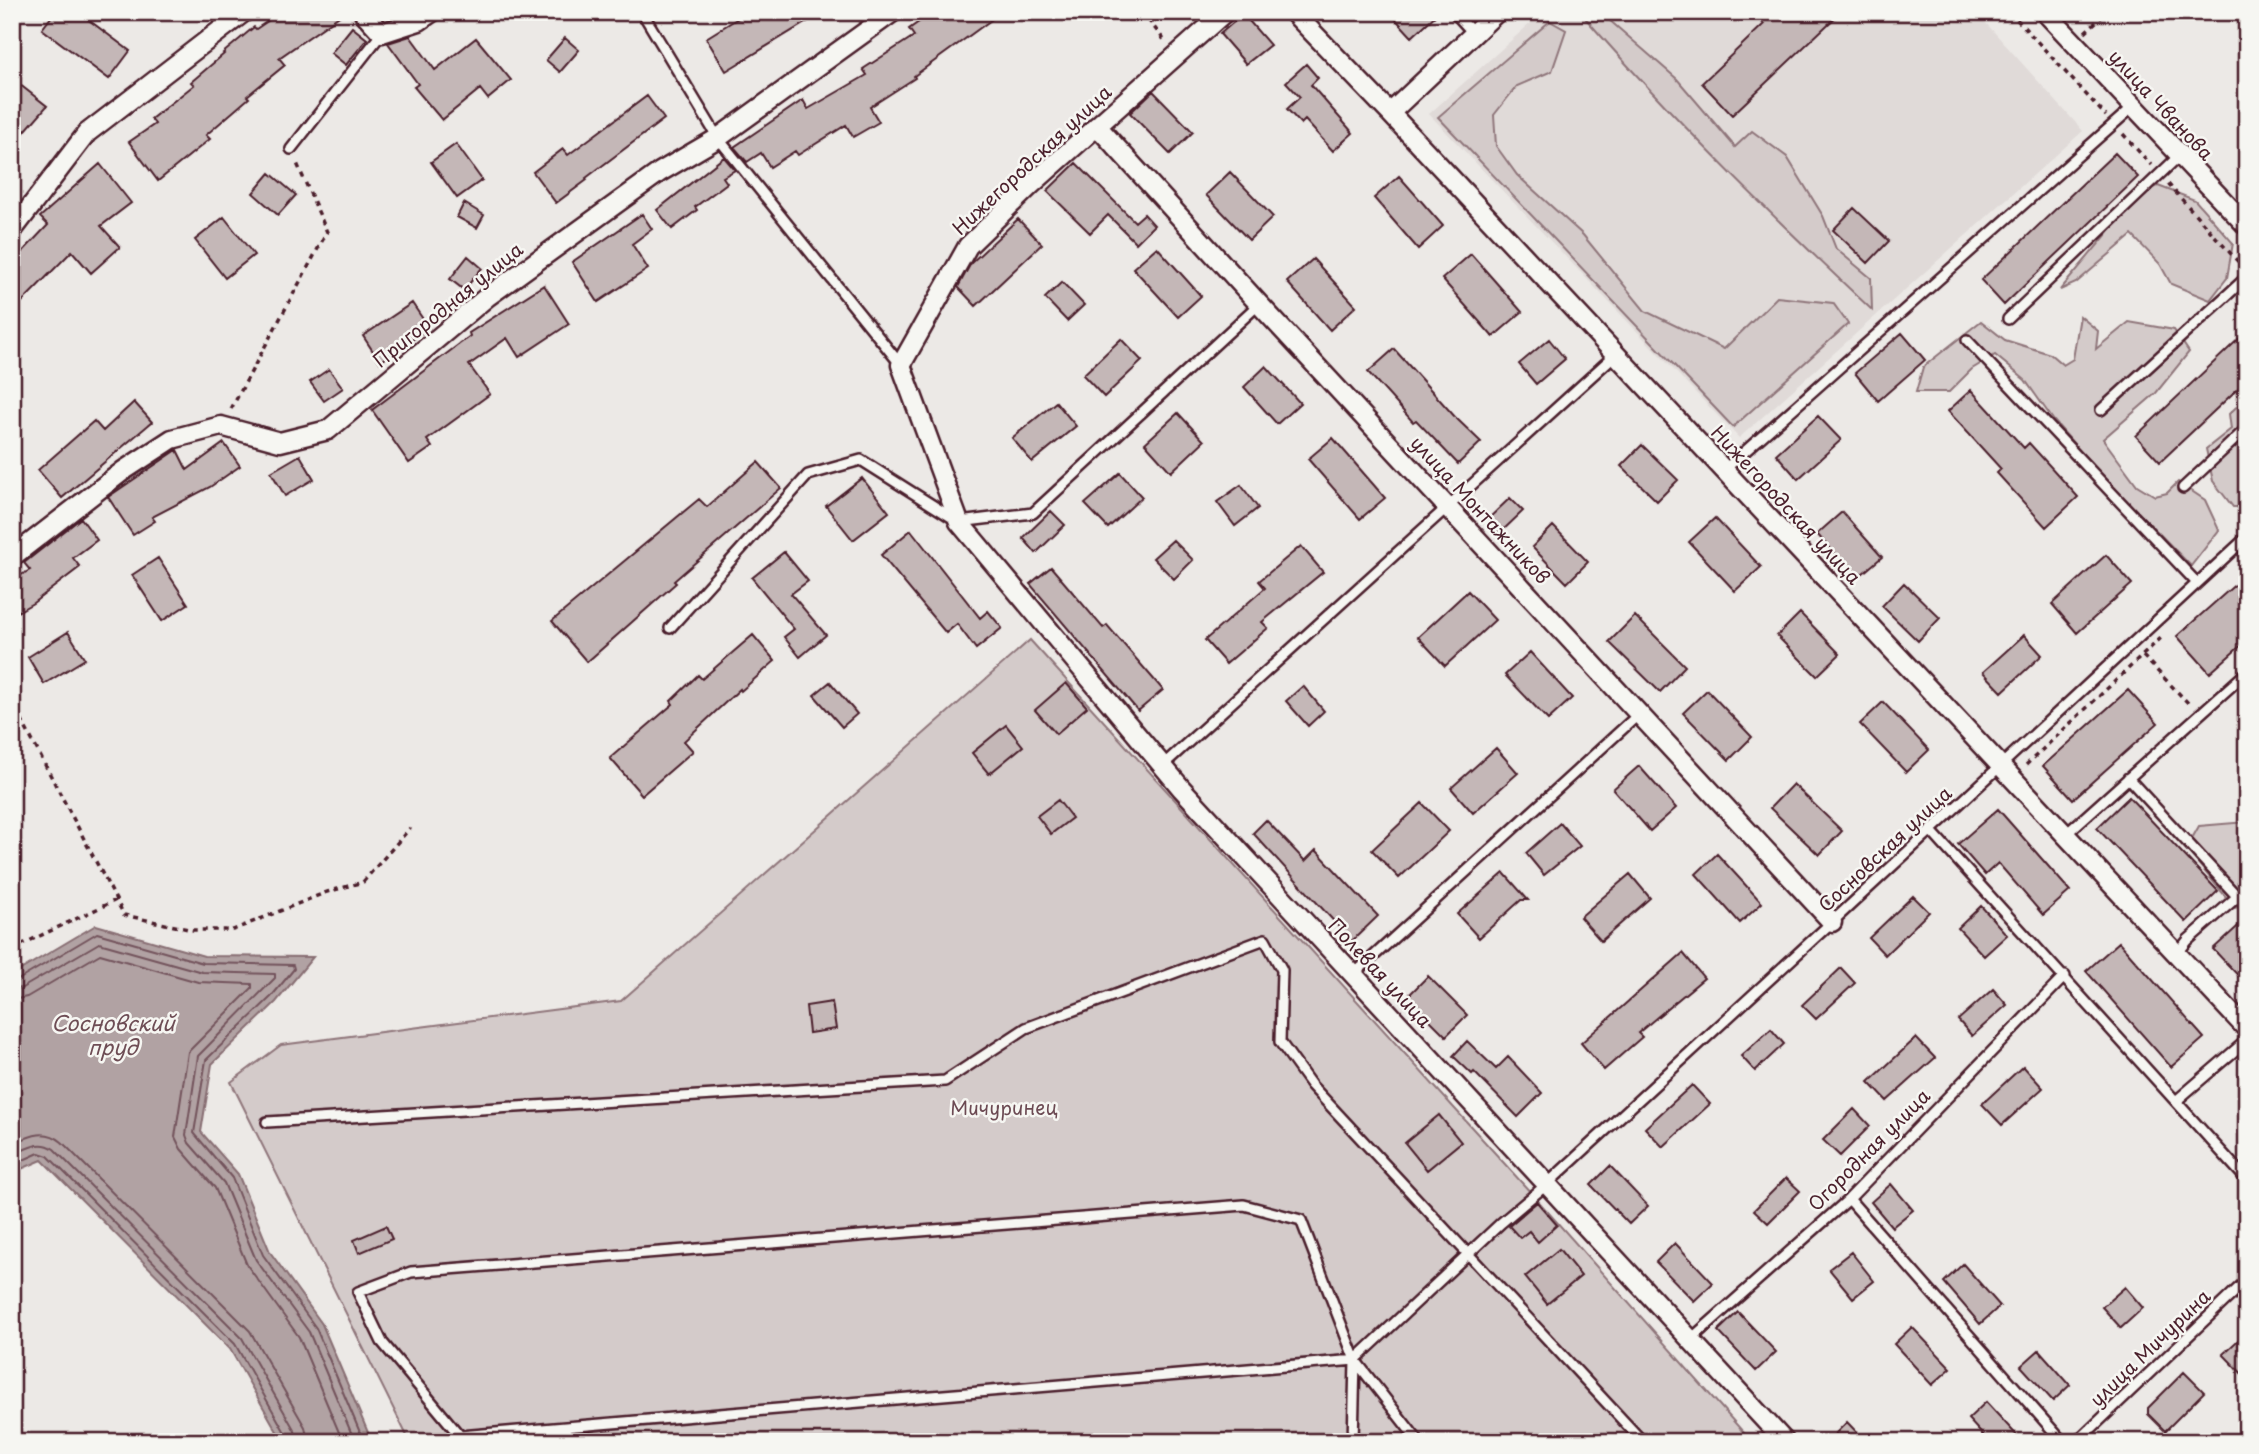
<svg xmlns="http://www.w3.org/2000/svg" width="2259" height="1454" font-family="'Playpen Sans',sans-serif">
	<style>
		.built { fill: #e0dad8 }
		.green { fill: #d4cbca; stroke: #8f757a; stroke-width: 2 }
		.water { fill: #b1a2a3; stroke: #886e73; stroke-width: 2 }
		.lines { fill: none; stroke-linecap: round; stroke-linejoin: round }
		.shore { stroke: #73535b; stroke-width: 2 }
		.building { fill: #c4b7b7; stroke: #4a1f2b; stroke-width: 2 }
		.lane-casing { stroke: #4a1f2b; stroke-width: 14 }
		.street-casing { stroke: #4a1f2b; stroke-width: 23 }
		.path { stroke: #4a1f2b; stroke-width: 3.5; stroke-dasharray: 5 5; stroke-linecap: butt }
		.lane { stroke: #f6f6f2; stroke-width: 9 }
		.street { stroke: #f6f6f2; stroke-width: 18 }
		.labels { text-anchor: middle; stroke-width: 5; stroke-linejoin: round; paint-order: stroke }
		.street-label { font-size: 19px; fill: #4a1f2b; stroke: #f6f6f2 }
		.park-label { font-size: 19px; fill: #6c4a53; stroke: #f6f6f2 }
		.water-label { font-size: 21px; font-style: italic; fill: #6e4d55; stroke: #f6f6f2 }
	</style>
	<rect width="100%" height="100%" fill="#ece9e6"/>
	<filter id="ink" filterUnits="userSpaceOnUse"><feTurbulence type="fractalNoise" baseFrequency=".0143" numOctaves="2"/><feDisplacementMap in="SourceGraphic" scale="14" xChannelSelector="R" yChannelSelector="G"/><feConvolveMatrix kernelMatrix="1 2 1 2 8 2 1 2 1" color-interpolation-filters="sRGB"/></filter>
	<g filter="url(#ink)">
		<path class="built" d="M1543 12H1976L2083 131 1739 438 1429 114Z"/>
		<path class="green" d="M1580 12H1606L1608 19 1677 79 1735 147 1752 131 1787 157 1823 216 1836 249 1871 278 1872 310C1771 215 1671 117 1580 12Z
			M1550 21 1566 30 1552 71 1517 86 1494 115 1496 146 1517 175 1583 235 1645 311 1724 349 1777 297 1833 303 1848 324 1733 427 1438 117Z
			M2158 186 2195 200 2233 243 2227 278 2210 300 2171 284 2160 264 2132 235 2076 283 2060 290 2108 233 2132 198Z
			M2080 316 2098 331 2096 349 2129 322 2174 330 2189 352 2156 393 2103 439 2137 485 2155 496 2167 493 2178 482 2205 500 2219 530 2191 566 2094 467 2054 421 2025 380 1995 355 1972 369 1949 392H1916L1923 367 1981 321 2005 340 2050 354 2063 365 2073 359Z
			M2247 397V507H2233L2213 481 2206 449 2231 429 2229 414Z
			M1030 640 1532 1194 1752 1442H410L231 1082 281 1045 621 1001Z
			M2246 822 2247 905 2235 908 2186 849 2199 826Z"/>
		<path class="water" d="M96 925 204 956 313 957 276 1002 212 1064 201 1132 238 1174 270 1252 322 1324 372 1442H283L230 1349 42 1160 12 1173V975Z"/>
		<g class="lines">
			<path class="shore" d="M12 981 18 980 97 933 203 963 293 965 294 969 271 997 206 1060 194 1133 232 1178 263 1255 316 1328 364 1442
				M12 989 22 988 99 943 202 972 275 974V978L198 1056 186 1135 189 1143 224 1183 256 1260 309 1332 355 1442
				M12 1000 27 997 100 954 198 982 252 984V988L188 1052 175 1137 181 1149 215 1188 247 1265 299 1337 343 1442
				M12 1144C30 1136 45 1128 62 1142L250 1331 305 1427 308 1442
				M12 1155C27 1149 40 1139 54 1149L242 1338 295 1431 297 1442
				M12 1165 39 1153 48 1156 235 1344 287 1436 288 1442"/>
		</g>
		<path class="building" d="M55 12H78L130 51 109 79 42 29Z
			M281 12H345L279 58 285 65 247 96 249 98 206 135 210 139 158 181 129 142 155 124 151 119 194 85 191 82 224 54 223 53 254 27 256 29Z
			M748 12H823L726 71 706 38Z
			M933 12H1002L914 76 915 78 870 107 879 122 853 137 846 125 798 155 795 151 770 167 761 153 747 162 734 147 803 100 808 109 867 75 863 69 914 36 909 29Z
			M1389 12H1439L1412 37Z
			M1753 12H1841L1732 115 1702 83 1764 24Z
			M1243 14 1270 45 1246 64 1220 34Z
			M352 27 367 39 346 65 331 53Z
			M410 36 435 70 476 38 511 80 488 99 480 89 442 120 414 87 418 84 388 43Z
			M565 38 579 50 560 72 546 60Z
			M1306 64 1318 78 1311 85 1353 133 1333 151 1305 120 1301 124 1287 109 1300 97 1286 82Z
			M19 84 47 106 12 146V93Z
			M1153 91 1193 132 1170 154 1130 113Z
			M647 96 664 119 586 178 587 180 556 203 533 172 563 149 568 155Z
			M456 144 482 180 457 198 431 162Z
			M2115 153 2138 177 2004 305 1981 280Z
			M724 157 735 170 723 177 727 183 695 207 697 210 672 229 657 210Z
			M1076 163 1135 222 1144 214 1154 225 1136 243 1108 215 1090 233 1047 191Z
			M100 164 131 203 101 226 120 247 91 273 72 251 12 312V263L48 225 40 217Z
			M1230 172 1273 217 1249 240 1206 195Z
			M270 173 296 195 278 215 253 193Z
			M1399 176 1443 226 1418 249 1374 198Z
			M464 203 484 215 477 228 457 217Z
			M1854 208 1889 241 1868 263 1833 230Z
			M642 214 652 229 632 244 648 269 598 302 572 262Z
			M224 217 254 255 225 278 195 240Z
			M1018 219 1042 244 976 306 958 287 971 263Z
			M1157 247 1201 296 1178 317 1133 268Z
			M1471 254 1522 312 1493 337 1442 279Z
			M468 256 482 268 464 290 450 279Z
			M1313 259 1356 306 1330 330 1287 282Z
			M1062 282 1084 305 1067 321 1045 298Z
			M544 285 569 324 519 357 507 338 469 365 490 394 427 440 432 447 409 463 372 410 470 336 469 333Z
			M412 303 429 328 380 362 363 336Z
			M2247 331V380L2160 462 2136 436Z
			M1902 333 1925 360 1878 401 1855 373Z
			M1121 339 1142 361 1104 397 1083 375Z
			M1549 339 1565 359 1536 384 1519 364Z
			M1394 349 1456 418 1481 442 1458 464 1416 420 1413 422 1368 372Z
			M1266 366 1300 403 1277 424 1244 387Z
			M329 369 343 388 324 401 310 382Z
			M1971 390 2024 448 2029 443 2078 497 2046 527 1997 473 2001 469 1948 411Z
			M134 402 152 422 62 498 38 470 94 421 103 431Z
			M1056 402 1076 426 1032 462 1012 438Z
			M1178 413 1204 441 1171 472 1145 443Z
			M1818 416 1841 440 1798 479 1776 454Z
			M1333 438 1385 498 1360 519 1308 459Z
			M224 443 240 466 210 487 152 517 155 521 133 535 108 497 177 450 187 470Z
			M1642 445 1678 480 1657 501 1621 466Z
			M300 455 314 479 285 496 271 472Z
			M758 462 781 488 674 581 676 583 587 662 552 621 699 499 707 507Z
			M1120 473 1142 497 1108 528 1085 504Z
			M862 478 889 512 853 540 826 506Z
			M1241 485 1258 508 1235 526 1217 502Z
			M1510 498 1523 511 1500 533 1488 519Z
			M1051 511 1065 525 1036 553 1023 538Z
			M1842 512 1882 557 1856 579 1817 534Z
			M81 518 97 540 73 558 80 567 33 603 12 615V580L30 570 24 563Z
			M1715 518 1761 567 1735 591 1689 542Z
			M1553 526 1588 562 1567 583 1532 547Z
			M911 530 980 618 988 611 1002 628 976 649 957 624 946 633 881 555Z
			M1173 540 1193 560 1174 579 1153 558Z
			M1301 546 1323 572 1262 622 1268 628 1226 664 1205 640 1265 588 1259 581Z
			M784 552 808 581 791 594 826 635 800 657 784 637 794 629 752 578Z
			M2106 555 2132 584 2077 633 2052 604Z
			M158 558 188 604 162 621 132 575Z
			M1051 567 1103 628 1107 625 1163 690 1138 711 1030 584Z
			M2247 574V640L2210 673 2177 636Z
			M1904 583 1940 618 1918 641 1882 606Z
			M1468 591 1495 620 1445 666 1418 637Z
			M1800 613 1840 654 1817 676 1777 636Z
			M1635 616 1685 666 1660 692 1609 642Z
			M68 632 85 659 44 684 28 657Z
			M753 635 775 661 741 691 740 689 684 741 693 751 642 795 610 758 673 704 671 701 698 675 702 679Z
			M2024 635 2042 655 2002 692 1983 672Z
			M1530 652 1572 698 1548 720 1505 675Z
			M830 682 857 714 842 727 814 695Z
			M1066 683 1087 707 1056 734 1035 710Z
			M1303 686 1324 711 1308 726 1286 701Z
			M1707 690 1752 737 1729 760 1683 713Z
			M2128 690 2158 723 2073 799 2043 766Z
			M1883 702 1929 750 1906 772 1860 724Z
			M1006 725 1023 746 989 774 972 753Z
			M1496 748 1518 773 1473 813 1451 788Z
			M1639 766 1676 808 1650 831 1613 789Z
			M1793 784 1842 831 1819 855 1770 808Z
			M2129 797 2218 891 2186 922 2097 828Z
			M1058 800 1072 818 1051 834 1037 816Z
			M1422 803 1449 831 1399 878 1372 850Z
			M1998 809 2070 891 2043 915 1998 863 1985 875 1958 844Z
			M1266 820 1305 861 1316 850 1378 916 1352 941 1253 833Z
			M1560 823 1580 846 1544 875 1526 853Z
			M1717 854 1762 903 1740 923 1696 874Z
			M1504 873 1528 900H1521L1479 938 1457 914Z
			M1630 874 1650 898 1601 941 1580 917Z
			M1913 896 1929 912 1885 955 1869 938Z
			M1981 906 2007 935 1984 956 1958 928Z
			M2247 918V985L2213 949Z
			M2119 942 2204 1038 2171 1067 2086 971Z
			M1683 953 1704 978 1638 1033 1642 1037 1604 1070 1581 1043Z
			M1841 968 1855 983 1816 1019 1802 1005Z
			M1428 976 1467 1015 1446 1036 1407 997Z
			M1993 989 2007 1005 1972 1036 1958 1020Z
			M832 1002 836 1029 809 1033 806 1006Z
			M1771 1029 1784 1044 1755 1071 1741 1056Z
			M1916 1038 1935 1058 1887 1101 1869 1082Z
			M1467 1041 1496 1069 1508 1057 1542 1093 1518 1117 1474 1072 1472 1074 1453 1056Z
			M2023 1066 2043 1088 2002 1125 1982 1104Z
			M1692 1085 1710 1104 1663 1147 1645 1128Z
			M1854 1109 1870 1126 1840 1156 1823 1140Z
			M1439 1115 1461 1142 1427 1170 1405 1143Z
			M1610 1166 1648 1206 1629 1224 1591 1185Z
			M1786 1178 1800 1191 1768 1223 1754 1210Z
			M1891 1184 1913 1210 1892 1227 1871 1202Z
			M1537 1202 1557 1225 1538 1242 1529 1231 1520 1238 1509 1226Z
			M386 1226 392 1239 359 1253 354 1240Z
			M1675 1243 1713 1283 1694 1301 1656 1262Z
			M1559 1249 1581 1276 1547 1304 1525 1277Z
			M1851 1252 1874 1281 1853 1298 1829 1269Z
			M1963 1264 2000 1306 1980 1324 1944 1282Z
			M2125 1287 2143 1308 2121 1328 2102 1307Z
			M1738 1312 1776 1352 1756 1371 1718 1331Z
			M1912 1327 1951 1368 1932 1385 1894 1344Z
			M2247 1332V1379L2223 1354Z
			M2039 1350 2070 1385 2053 1401 2021 1366Z
			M2184 1372 2204 1392 2165 1431 2148 1414V1408Z
			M1986 1402 2023 1442H1989L1968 1419Z
			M1847 1422 1866 1442H1827Z"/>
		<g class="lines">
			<g class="lane-casing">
				<path id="lane" d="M642 12 718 138 901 365
					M1454 12 1474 34
					M291 149 382 33
					M2008 319 2180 155
					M1967 340 2197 583
					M2101 410 2247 277
					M1724 470 2134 106
					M2183 488 2247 428
					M670 628 808 475 861 460 959 522 1033 513 1259 304
					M1162 766 1616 354
					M2128 778 2247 907
					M1931 831 2247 1180
					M2065 835 2247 672
					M2177 954 2188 940 2237 897
					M1353 975 1639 714
					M2176 1101 2247 1040
					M267 1122 945 1081 1026 1028 1265 939 1282 970 1280 1042 1311 1085 1643 1442
					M1849 1199 2063 1442
					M1690 1340 1849 1199 2065 976
					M1355 1360 1419 1442
					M1353 1442 1355 1360 1301 1220 1244 1205 411 1272 358 1292 382 1342 460 1436 1355 1360 1501 1223 1546 1185 1832 922 2247 537
					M2077 1442 2247 1280"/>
			</g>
			<g class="street-casing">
				<path id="street" d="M363 12 382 33 419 21 432 12
					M1225 12 1031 185 968 246 901 365 959 522 1182 789 1785 1442
					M1293 12 1390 113 2247 1029
					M2045 12 2247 226
					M1390 113 1497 12
					M1097 126 1259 304 1832 922
					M12 231 87 133 244 12
					M12 557 123 471 172 439 221 426 280 442 328 430 487 297 660 172 718 138 893 12"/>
			</g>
			<path class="path" d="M1142 12 1165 41
				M2010 12 2106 116
				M1513 22 1523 12
				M2085 32 2107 12
				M2123 134 2151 165
				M2168 184 2242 266
				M231 409 327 232 296 161
				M2143 656 2190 705
				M12 702 124 915 193 930H233L327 892 363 882 410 828
				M2026 765 2163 636
				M12 949 116 900"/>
			<use href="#lane" class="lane"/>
			<use href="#street" class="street"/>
		</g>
	</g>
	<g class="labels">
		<g class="street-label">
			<text transform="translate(2161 105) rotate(47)" y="7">улица Чванова</text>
			<text transform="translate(1032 160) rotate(-43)" y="7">Нижегородская улица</text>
			<text transform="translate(448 305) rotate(-39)" y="7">Пригородная улица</text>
			<text transform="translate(1786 505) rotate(47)" y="7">Нижегородская улица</text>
			<text transform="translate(1480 510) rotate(47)" y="7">улица Монтажников</text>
			<text transform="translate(1885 849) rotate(-43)" y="7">Сосновская улица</text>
			<text transform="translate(1380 973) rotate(47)" y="7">Полевая улица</text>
			<text transform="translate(1869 1150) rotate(-45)" y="7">Огородная улица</text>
			<text transform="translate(2150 1348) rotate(-44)" y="7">улица Мичурина</text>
		</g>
		<g class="park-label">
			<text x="1004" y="1115">Мичуринец</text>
		</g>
		<g class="water-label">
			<text x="113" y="1031">Сосновский<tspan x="113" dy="24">пруд</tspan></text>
		</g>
	</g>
	<rect width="2259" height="1454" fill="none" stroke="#f6f6f2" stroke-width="42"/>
	<rect x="21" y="21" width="2217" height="1412" fill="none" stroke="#4a1f2b" stroke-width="2.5" filter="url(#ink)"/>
</svg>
